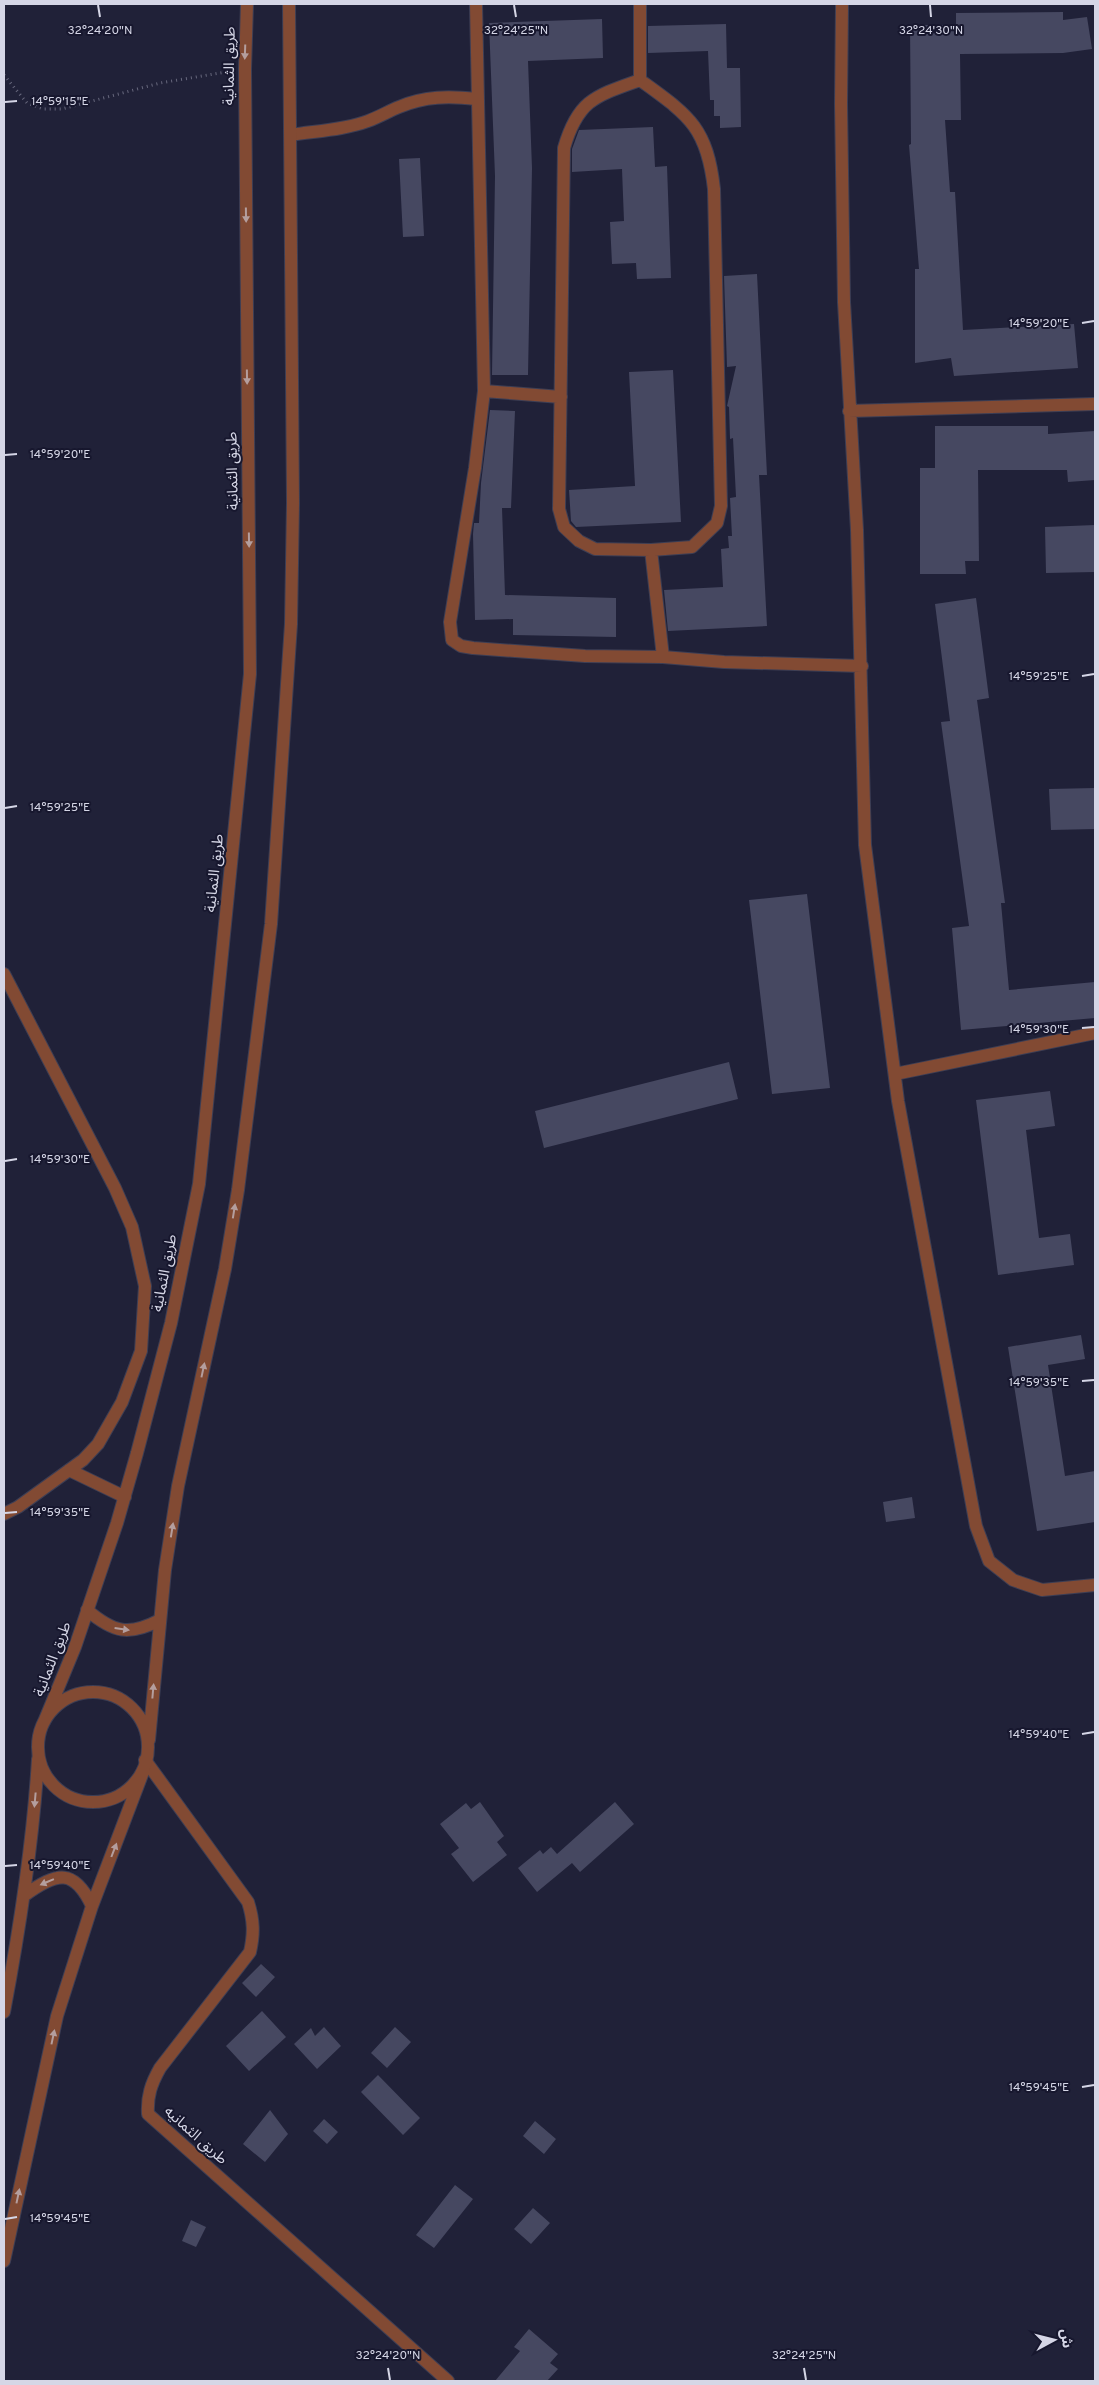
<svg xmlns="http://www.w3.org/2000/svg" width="1099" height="2385" font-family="Overpass,'Noto Sans Arabic',sans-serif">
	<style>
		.building { fill: #464861 }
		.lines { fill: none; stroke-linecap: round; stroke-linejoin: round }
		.minor-casing { stroke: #3d3e54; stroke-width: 14 }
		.tertiary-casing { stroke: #3d3e54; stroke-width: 14 }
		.path { stroke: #67687d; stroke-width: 3; stroke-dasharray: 1 4; stroke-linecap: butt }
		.minor { stroke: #824a33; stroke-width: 12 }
		.tertiary { stroke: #824a33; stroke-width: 12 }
		.oneway { fill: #b49e9e }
		.ticks { fill: none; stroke: #d5d6e6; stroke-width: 2 }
		.labels { text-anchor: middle; stroke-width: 4; stroke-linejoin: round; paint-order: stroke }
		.street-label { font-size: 15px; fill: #d5d6e6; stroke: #17172e }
		.ticks-label { font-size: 12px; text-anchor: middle; fill: #d5d6e6; stroke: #17172e; stroke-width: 4; stroke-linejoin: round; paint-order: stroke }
	</style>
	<rect width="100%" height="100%" fill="#202138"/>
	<path class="building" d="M1063 12V20L1087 17 1092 49 1063 53 960 54 961 120H945L950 192H955L963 330 1074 324 1078 368 954 376 951 358 915 363V269H919L909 145 911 144 910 25H956V13Z
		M602 19 603 58 528 61 532 168 528 375H492L495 176 489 23Z
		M726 24 727 68H740L741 127 720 128V116H714V100H710L708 51 648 53V26Z
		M653 127 655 167 667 166 671 278 637 279 636 263 612 264 610 222 624 221 622 169 572 172V149L579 130Z
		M420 158 424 236 403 237 399 159Z
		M757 274 767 475H759L767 626 668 631 664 590 723 587 721 549 729 548 728 536H732L730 498 736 497 733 438 730 439 729 407 727 406 736 366 727 367 724 276Z
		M673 370 681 522 576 527 571 521 569 490 635 486 629 372Z
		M490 410 515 411 511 508H502L505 595 616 598V637L513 635V619L475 620 473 534 474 523H479L481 483Z
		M935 426H1048V434L1095 431V480L1068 482 1067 470H978L979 561H965L966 574H920V468H935Z
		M1095 525V572L1046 573 1045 527Z
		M976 598 989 698 977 700 1005 903H1001L1009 990 1095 982V1018L961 1030 952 928 969 926 941 722 950 721 935 604Z
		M1095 788V829L1051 830 1049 789Z
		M807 894 830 1088 772 1094 749 900Z
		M729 1062 738 1099 544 1148 535 1111Z
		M1050 1091 1055 1126 1026 1130 1039 1238 1070 1234 1074 1265 998 1275 976 1100Z
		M1081 1335 1085 1359 1048 1365 1065 1476 1095 1471V1522L1037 1531 1008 1347Z
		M912 1497 915 1518 886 1522 883 1502Z
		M480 1802 504 1836 497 1842 507 1855 473 1882 451 1854 459 1848 440 1824 466 1803 471 1809Z
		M615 1802 634 1824 580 1872 572 1863 537 1892 518 1868 540 1850 543 1854 551 1847 557 1854Z
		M261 1964 275 1977 256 1997 242 1983Z
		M262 2011 286 2037 249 2071 226 2046Z
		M324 2027 341 2046 317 2069 294 2044 311 2028 315 2036Z
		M395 2027 411 2042 387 2068 371 2053Z
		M378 2075 420 2118 403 2135 361 2092Z
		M270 2110 288 2134 265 2162 243 2144Z
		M324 2119 338 2132 327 2144 313 2131Z
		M535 2121 556 2139 544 2154 523 2136Z
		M455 2185 473 2199 434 2248 416 2235Z
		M533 2208 550 2223 531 2244 514 2229Z
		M191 2220 206 2227 196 2247 182 2241Z
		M529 2329 558 2354 550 2363 558 2369 547 2381H495L520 2351 514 2347Z"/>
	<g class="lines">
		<g class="minor-casing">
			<path id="minor" d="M476 4 484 391 475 468 450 622 452 640 461 646 473 648 585 656 663 657 724 662 862 666
				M640 4V80
				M842 4 841 104 844 302 857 530 865 845 898 1101 976 1526 989 1561 1013 1580 1042 1590 1095 1585
				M640 80C688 115 707 126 714 189L721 506 717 523 692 547 651 550 595 549 579 541 564 527 559 509 564 148C578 100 595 96 640 80Z
				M291 135C316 131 344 130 368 121 379 117 389 111 399 107 425 96 449 96 476 99
				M484 391 561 397
				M849 411 1095 404
				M651 550 663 657
				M895 1074 1095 1033
				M145 1760 248 1902C254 1921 254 1934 250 1952L160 2068C151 2084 147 2096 148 2114L448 2381"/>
		</g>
		<g class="tertiary-casing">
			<path id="tertiary" d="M4 974 115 1188 132 1227 145 1286 141 1351 122 1402 98 1444 83 1460 18 1507 4 1514
				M69 1470 125 1497
				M87 1610C114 1633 129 1636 160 1620
				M38 1747a55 55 0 1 1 110 0a55 55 0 1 1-110 0Z
				M44 1722 75 1647 117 1523 137 1453 171 1323 199 1184 250 674 245 69 247 4
				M149 1740 165 1570 178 1486 225 1269 238 1190 271 924 291 624 293 503 289 4
				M25 1895C57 1872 74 1868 92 1906
				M4 2012C20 1927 33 1845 38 1759
				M4 2261 57 2016 92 1906 143 1772"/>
		</g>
		<path class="path" d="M4 75 27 103 43 109H62L160 83 232 71"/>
		<use href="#minor" class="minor"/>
		<use href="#tertiary" class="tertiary"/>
	</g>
	<defs><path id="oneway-solid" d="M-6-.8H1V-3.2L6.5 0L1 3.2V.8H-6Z" transform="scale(1.25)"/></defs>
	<g class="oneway">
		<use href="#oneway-solid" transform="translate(245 52) rotate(92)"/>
		<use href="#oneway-solid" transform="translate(246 215) rotate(89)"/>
		<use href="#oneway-solid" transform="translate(247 377) rotate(89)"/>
		<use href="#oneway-solid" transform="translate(249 540) rotate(89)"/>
		<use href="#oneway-solid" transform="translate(234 1211) rotate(-81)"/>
		<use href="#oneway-solid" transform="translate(203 1370) rotate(-78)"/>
		<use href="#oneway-solid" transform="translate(172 1530) rotate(-81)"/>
		<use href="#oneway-solid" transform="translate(122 1629) rotate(8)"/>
		<use href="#oneway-solid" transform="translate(153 1691) rotate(-85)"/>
		<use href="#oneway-solid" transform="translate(35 1800) rotate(95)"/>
		<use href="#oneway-solid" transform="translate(114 1850) rotate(-69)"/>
		<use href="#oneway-solid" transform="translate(47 1882) rotate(157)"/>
		<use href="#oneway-solid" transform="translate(53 2037) rotate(-78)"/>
		<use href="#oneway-solid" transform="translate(18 2196) rotate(-78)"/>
	</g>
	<path class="ticks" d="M98 5 100 17M514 5 516 17M930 5 931 17M5 102 17 101M1082 323 1094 321M5 455 17 454M1082 676 1094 674M5 808 17 806M1082 1028 1094 1027M5 1161 17 1159M1082 1381 1094 1380M5 1513 17 1512M1082 1734 1094 1732M5 1866 17 1865M1082 2087 1094 2085M5 2219 17 2217M388 2368 390 2380M804 2368 806 2380"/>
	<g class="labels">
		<g class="street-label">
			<text transform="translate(229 66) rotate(-89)" y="5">طريق الثمانية</text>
			<text transform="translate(232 471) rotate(-91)" y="5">طريق الثمانية</text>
			<text transform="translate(214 873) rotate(-84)" y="5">طريق الثمانية</text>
			<text transform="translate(164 1273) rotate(-79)" y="5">طريق الثمانية</text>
			<text transform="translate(52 1659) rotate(-69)" y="5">طريق الثمانية</text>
			<text transform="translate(196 2135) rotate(42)" y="5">طريق الثمانيه</text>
		</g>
	</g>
	<g class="ticks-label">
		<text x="100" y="34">32°24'20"N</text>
		<text x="516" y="34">32°24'25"N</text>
		<text x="931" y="34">32°24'30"N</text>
		<text x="60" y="105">14°59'15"E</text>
		<text x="1039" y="327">14°59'20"E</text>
		<text x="60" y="458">14°59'20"E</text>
		<text x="1039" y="680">14°59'25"E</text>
		<text x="60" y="811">14°59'25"E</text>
		<text x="1039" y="1033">14°59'30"E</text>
		<text x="60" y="1163">14°59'30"E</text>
		<text x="1039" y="1386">14°59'35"E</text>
		<text x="60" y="1516">14°59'35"E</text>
		<text x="1039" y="1738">14°59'40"E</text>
		<text x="60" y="1869">14°59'40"E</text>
		<text x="1039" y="2091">14°59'45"E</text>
		<text x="60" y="2222">14°59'45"E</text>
		<text x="388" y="2359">32°24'20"N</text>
		<text x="804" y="2359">32°24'25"N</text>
	</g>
	<rect width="1099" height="2385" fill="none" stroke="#d5d6e6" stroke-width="10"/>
	<g transform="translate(1054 2340) rotate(83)" stroke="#17172e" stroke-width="4" paint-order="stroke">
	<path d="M0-4L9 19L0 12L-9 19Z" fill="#d5d6e6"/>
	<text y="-8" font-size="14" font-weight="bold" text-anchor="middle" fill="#d5d6e6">ش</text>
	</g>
</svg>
